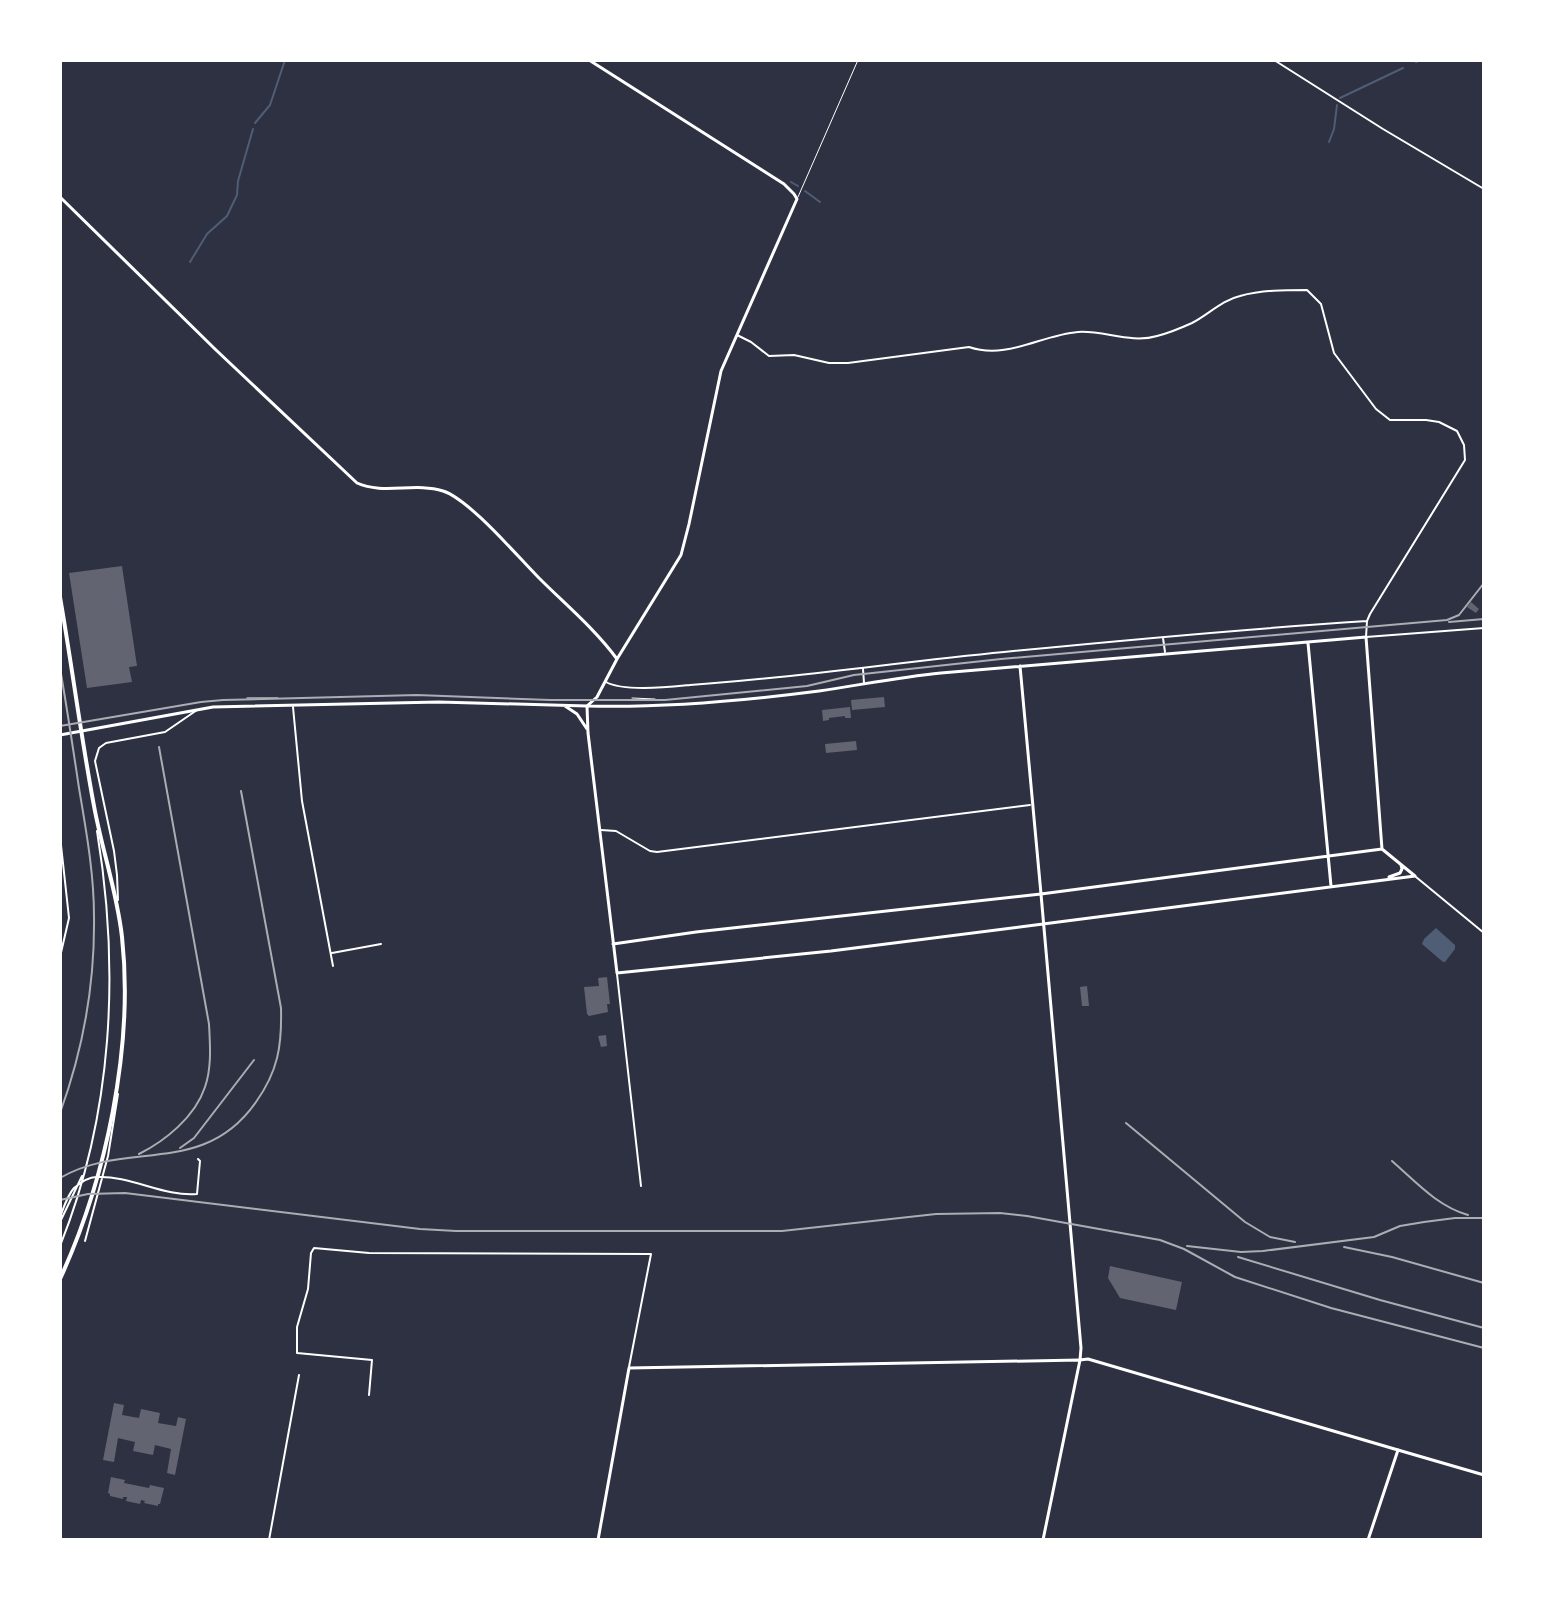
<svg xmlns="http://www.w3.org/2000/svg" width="1544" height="1600" font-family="Inter,sans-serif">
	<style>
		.water { fill: #4f5d75 }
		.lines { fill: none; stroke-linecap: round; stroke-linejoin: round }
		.stream { stroke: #4f5d75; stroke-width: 2 }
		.building { fill: #626471 }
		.path { stroke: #fff; stroke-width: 1 }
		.service { stroke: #fff; stroke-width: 1 }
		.pedestrian { stroke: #fff; stroke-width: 2 }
		.minor { stroke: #fff; stroke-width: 2 }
		.tertiary { stroke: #fff; stroke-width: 3 }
		.secondary { stroke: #fff; stroke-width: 3 }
		.primary { stroke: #fff; stroke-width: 4 }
		.tram { stroke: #abadb3; stroke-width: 2 }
		.rail { stroke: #abadb3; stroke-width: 2 }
	</style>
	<rect width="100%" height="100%" fill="#2d3142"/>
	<path class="water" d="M1436 928 1455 945V949L1445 962H1443L1422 944 1424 939Z"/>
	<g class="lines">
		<path class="stream" d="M1416 62 1420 60
			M1340 98 1403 68
			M255 123 270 105 285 60
			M1329 142 1334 129 1337 105
			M791 182 798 186
			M805 191 820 202
			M190 262 207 234 227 216 237 195 238 181 253 129"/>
	</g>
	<path class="building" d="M122 566 137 666 129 667 132 682 87 688 69 573Z
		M1471 602 1479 609 1476 613 1467 607Z
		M884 697 885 707 852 710 851 700Z
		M850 707 851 718H845V716L829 718V720L823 721 822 710Z
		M856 741 857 750 826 753 825 744Z
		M607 977 610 1004H607L608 1012 589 1016 587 1014 584 987 599 986 598 978Z
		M1087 986 1089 1006H1082L1080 987Z
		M606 1035 607 1046 601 1047 598 1036Z
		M1110 1266 1182 1282 1176 1310 1120 1298 1108 1278Z
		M114 1403 124 1405 122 1415 139 1418 141 1409 160 1413 158 1423 176 1426 178 1417 186 1419 175 1475 167 1473 171 1449 155 1445 153 1455 133 1451 135 1442 118 1438 114 1462 103 1460Z
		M111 1477 125 1480 124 1483 149 1488 150 1485 164 1488 160 1504H158V1506L144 1503 145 1501 141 1500 140 1504 126 1501 127 1497H123V1499L110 1496V1494L108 1493Z"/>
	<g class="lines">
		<path class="path" d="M247 698H278
			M632 698 655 699"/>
		<path class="service" d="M798 197 858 60"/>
		<path class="pedestrian" d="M1274 60 1383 129 1484 189"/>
		<path class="minor" d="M737 335 751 342 769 356 794 355 829 363H848L969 347C1007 360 1041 335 1078 332 1103 330 1131 344 1157 336 1169 333 1181 328 1192 323 1208 315 1222 300 1240 296 1262 290 1285 290 1307 290L1321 304 1334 353 1376 409 1390 420H1426L1439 422 1457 431 1464 445 1465 460 1370 614 1367 621 1366 637 1484 628
			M1163 638 1165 652
			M863 669 864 683
			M606 682C624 692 669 687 690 685 795 678 899 662 1004 652 1125 640 1246 629 1367 621
			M293 707 302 801 333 966
			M601 830 616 831 650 851 657 852 1030 805
			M60 836 69 918 60 957
			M1416 877 1484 933
			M118 900 117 875 114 851 95 761 99 748 106 743 165 732 197 710
			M332 953 381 944
			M617 974 641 1186
			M60 1217C64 1207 67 1196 74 1188 80 1183 89 1177 96 1177 131 1175 163 1197 197 1194L200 1161 198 1159
			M60 1222 82 1176
			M85 1241 108 1156 118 1094
			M60 1246C113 1114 120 970 97 831
			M369 1395 372 1360 297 1353V1327L308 1289 311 1253 314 1248 369 1253 651 1254 629 1367
			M269 1540 299 1375"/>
		<path class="tertiary" d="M60 197 216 350 357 483C383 495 415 482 443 491 469 499 518 557 539 578 565 604 595 629 617 659
			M1308 643 1331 886
			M1020 666 1041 894 1382 849
			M587 706C664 708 742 701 819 691 860 685 900 677 941 673L1366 637 1382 849
			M587 706 597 697 617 659 681 555 689 524 721 371 797 199 794 194 784 184 589 60
			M1382 849 1415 876
			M1389 877 1400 873 1402 869 1401 865
			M1043 924 1415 876
			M1398 1450 1484 1475
			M598 1540 629 1368 1080 1360 1043 1540"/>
		<path class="secondary" d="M565 706 577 714 587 729
			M60 735 213 707 439 702 587 706 588 733 617 973 831 951 1043 924
			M613 944 696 932 1041 894 1081 1348 1080 1360 1088 1359 1398 1450 1368 1540"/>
		<path class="primary" d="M60 597C72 666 81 737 94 806 102 850 117 892 122 937 134 1047 106 1179 60 1279"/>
		<path class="tram" d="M1449 622 1484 619
			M60 726 201 702 223 700 417 695 550 700H665L807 686 854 675 1001 659 1447 620 1459 615 1484 583"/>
		<path class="rail" d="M60 668C67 708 73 748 79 788 86 830 94 873 94 916 95 983 83 1050 60 1113
			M1126 1123 1245 1222 1270 1237 1295 1242
			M180 1148 194 1138 254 1060
			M139 1154C165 1141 195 1117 205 1087 212 1067 210 1044 209 1024L159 747
			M1392 1161C1416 1182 1437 1206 1468 1215
			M60 1178C127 1139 203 1178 256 1102 278 1071 282 1046 281 1008L241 791
			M60 1200 88 1194 125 1193 420 1229 456 1231H782L936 1214 1000 1213 1027 1216 1160 1240 1184 1249 1235 1277 1331 1308 1484 1348
			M1187 1246 1241 1252 1263 1251 1374 1237 1400 1226 1424 1222 1455 1218H1484
			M1344 1247 1392 1257 1484 1283
			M1238 1257 1380 1300 1484 1328"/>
	</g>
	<rect width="1544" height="1600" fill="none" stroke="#ffffff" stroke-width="124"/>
</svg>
